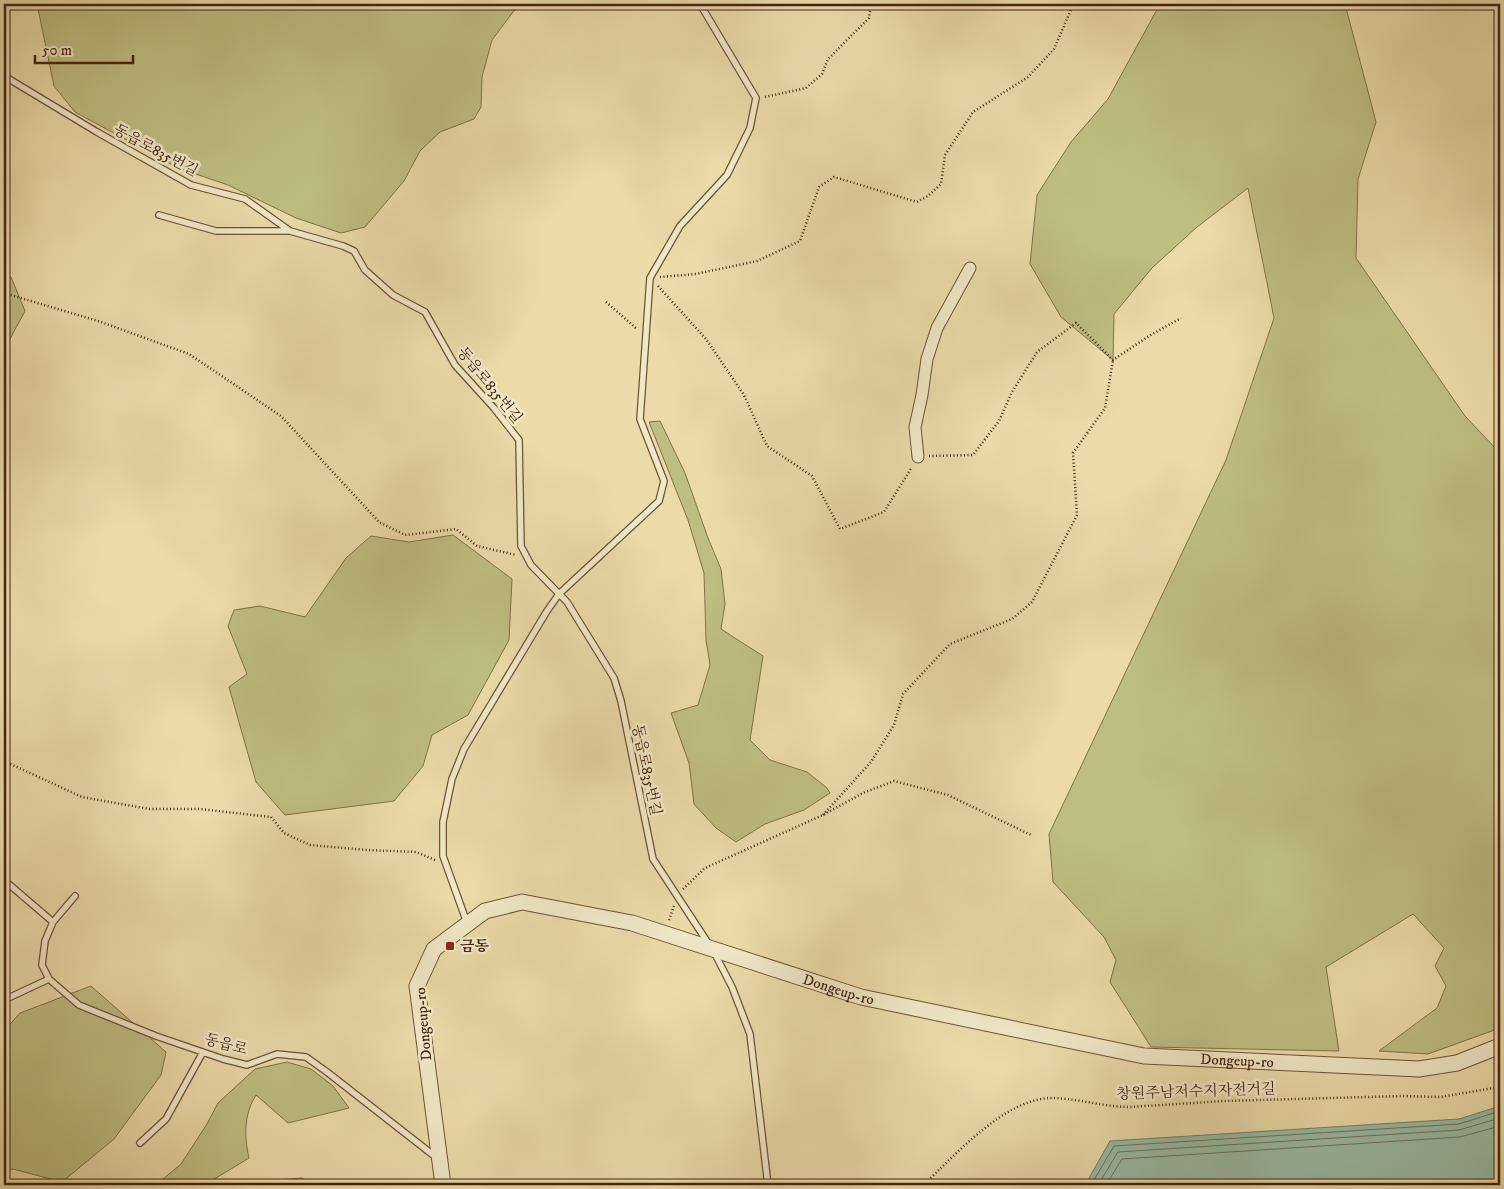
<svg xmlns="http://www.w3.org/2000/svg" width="1504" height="1189" font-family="'IM FELL DW Pica','Noto Serif KR',serif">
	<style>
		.green { fill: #bfbd82; stroke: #817149 }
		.water { fill: #98bba6; stroke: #767f6a }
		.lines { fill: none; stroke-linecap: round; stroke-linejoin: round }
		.shore { stroke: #6e705b; stroke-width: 1 }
		.service-casing { stroke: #6d5236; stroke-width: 8 }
		.minor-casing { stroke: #6d5236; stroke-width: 13 }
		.tertiary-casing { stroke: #6d5236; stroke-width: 17 }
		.path { stroke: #432510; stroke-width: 2.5; stroke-dasharray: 1 2.5; stroke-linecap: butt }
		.service { stroke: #f1e8c7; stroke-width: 5.5 }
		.minor { stroke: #f1e8c7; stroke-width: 11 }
		.tertiary { stroke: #f1e8c7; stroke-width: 15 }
		.poi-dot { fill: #8f2418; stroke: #f1e8c7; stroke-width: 2 }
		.labels { text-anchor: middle; stroke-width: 5; stroke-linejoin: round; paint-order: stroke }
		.street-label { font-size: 15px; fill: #432510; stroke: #f1e8c7 }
		.poi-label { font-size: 15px; font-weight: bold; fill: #432510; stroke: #f1e8c7; text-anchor: start }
	</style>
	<rect width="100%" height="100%" fill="#eadba9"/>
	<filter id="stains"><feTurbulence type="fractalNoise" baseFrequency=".004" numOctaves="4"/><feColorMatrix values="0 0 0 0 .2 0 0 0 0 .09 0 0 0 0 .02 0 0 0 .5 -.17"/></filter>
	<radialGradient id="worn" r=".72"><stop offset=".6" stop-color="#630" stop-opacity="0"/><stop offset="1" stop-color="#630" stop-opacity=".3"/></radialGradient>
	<path class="green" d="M37 4H519L492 40 482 77 481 107 474 119 440 132 420 151 404 181 365 227 341 233 296 218 228 185 178 168 75 112 54 86Z
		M1160 4H1345L1376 122 1358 179 1356 258 1465 416 1498 451H1500V1028L1428 1054 1379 1051 1437 1008 1446 986 1435 966 1444 948 1413 914 1326 967 1339 1051 1151 1047 1110 982 1116 960 1104 937 1053 882 1049 834 1226 460 1274 318 1248 188 1197 227 1152 268 1114 314 1113 360 1061 317 1030 264 1037 195 1071 142 1108 99Z
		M4 275 11 277 25 311 4 350Z
		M660 421 685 473 708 538 721 569 725 604 721 629 763 656 750 740 770 760 807 772 827 788 830 793 804 810 765 824 736 842 716 828 694 804 689 763 671 713 698 705 710 665 706 640 704 573 688 520 649 422Z
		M453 535 512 579 509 640 468 715 432 735 423 766 394 801 285 815 256 782 229 687 247 674 228 626 234 610 260 606 305 617 346 558 371 536 409 542Z
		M91 986 166 1052 161 1075 114 1139 62 1182 13 1169 4 1171V1031L20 1013Z
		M287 1062 311 1069 333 1086 349 1108 288 1123 256 1095C244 1114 244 1136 249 1158L206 1184 207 1185H156L181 1164 207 1124 218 1103 255 1069Z
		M302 1178 315 1185H253L266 1181Z"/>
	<path class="water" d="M1500 1106V1185H1085L1110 1141 1459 1119Z"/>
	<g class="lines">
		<path class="shore" d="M1091 1185 1114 1146 1459 1124 1500 1111
			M1098 1185 1118 1152 1459 1130 1500 1118
			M1106 1185 1122 1159 1460 1137 1500 1126"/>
		<g class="service-casing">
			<path id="service" d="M4 76 97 132 191 185 245 199 290 231 343 246 354 251 365 270 393 295 425 312 455 365 494 408 519 440 521 546 531 565 567 602 614 678 621 701 653 859 710 946
				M159 215 216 231H290
				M4 880 53 922
				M75 896 53 922 45 941 42 965 49 979 79 1005 156 1036 223 1059 247 1065 277 1054 306 1057 327 1072 437 1158
				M467 923 443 856V822L452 779 464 749 547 611 559 594 659 501 664 481 640 419 650 278 680 226 727 175 750 128 756 98 700 4
				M715 954 732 987 750 1034 768 1185
				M4 1000 49 979
				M140 1143 166 1119 203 1052"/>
		</g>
		<g class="minor-casing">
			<path id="minor" d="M918 457 915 427 922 395 927 359 937 328 970 268"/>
		</g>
		<g class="tertiary-casing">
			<g id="tertiary">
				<path id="s1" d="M443 1185 417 986 434 949 485 911 522 902 632 923 861 997 1144 1056 1419 1069 1457 1063 1500 1046"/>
			</g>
		</g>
		<path class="path" d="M1483 8 1500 5
			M765 97 806 88 822 74 828 59 869 18 871 4
			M660 277 696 274 757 261 800 241 819 187 834 177 917 202 928 196 941 184 945 155 973 112 1028 77 1054 49 1073 5 1077 4
			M658 286 706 339 744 395 767 446 812 476 840 529 884 512 912 467
			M4 293 98 321 189 354 281 416 379 522 405 535 456 529 477 546 516 555
			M606 302 637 329
			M929 456 973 455 999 421 1012 392 1037 352 1076 323 1113 360 1149 336 1181 318
			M4 761 82 797 149 809H200L271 817 284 833 310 845 367 850 416 852 435 860
			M823 815 871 762 894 725 903 694 950 644 1012 619 1032 602 1077 515 1073 453 1105 408 1113 360
			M683 889 705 868 823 815 863 793 894 781 948 795 1031 835
			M669 920 674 906
			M923 1185C956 1155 1003 1100 1050 1098 1077 1098 1103 1107 1130 1107L1224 1101 1403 1096 1440 1097 1500 1087"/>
		<use href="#service" class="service"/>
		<use href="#minor" class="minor"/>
		<use href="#tertiary" class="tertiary"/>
	</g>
	<rect class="poi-dot" x="445" y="941" width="10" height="10" rx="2.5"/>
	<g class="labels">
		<g class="street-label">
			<text transform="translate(156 150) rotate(28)" y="5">동읍로835번길</text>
			<text transform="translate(490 385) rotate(51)" y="5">동읍로835번길</text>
			<text transform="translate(647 770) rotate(78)" y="5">동읍로835번길</text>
			<text dy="5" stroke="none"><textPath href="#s1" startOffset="672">Dongeup-ro</textPath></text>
			<text transform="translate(423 1024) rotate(-95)" y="5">Dongeup-ro</text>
			<text transform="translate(226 1044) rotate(15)" y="5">동읍로</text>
			<text dy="5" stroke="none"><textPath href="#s1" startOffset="1078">Dongeup-ro</textPath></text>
			<text transform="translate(1196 1091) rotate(-2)" y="5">창원주남저수지자전거길</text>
		</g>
		<g class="poi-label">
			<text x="460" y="951">금동</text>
		</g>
	</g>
	<rect width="1504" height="1189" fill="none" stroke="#eadba9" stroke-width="20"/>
	<rect x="5" y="5" width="1494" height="1179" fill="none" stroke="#432510" stroke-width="2.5"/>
	<rect x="10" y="10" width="1484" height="1169" fill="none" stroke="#432510"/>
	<path d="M35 55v8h98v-8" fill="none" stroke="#432510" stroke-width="2.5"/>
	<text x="42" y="55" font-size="15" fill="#432510" stroke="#f1e8c7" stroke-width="4" paint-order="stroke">50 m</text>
	<rect width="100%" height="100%" filter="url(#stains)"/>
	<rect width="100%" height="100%" fill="url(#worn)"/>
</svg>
